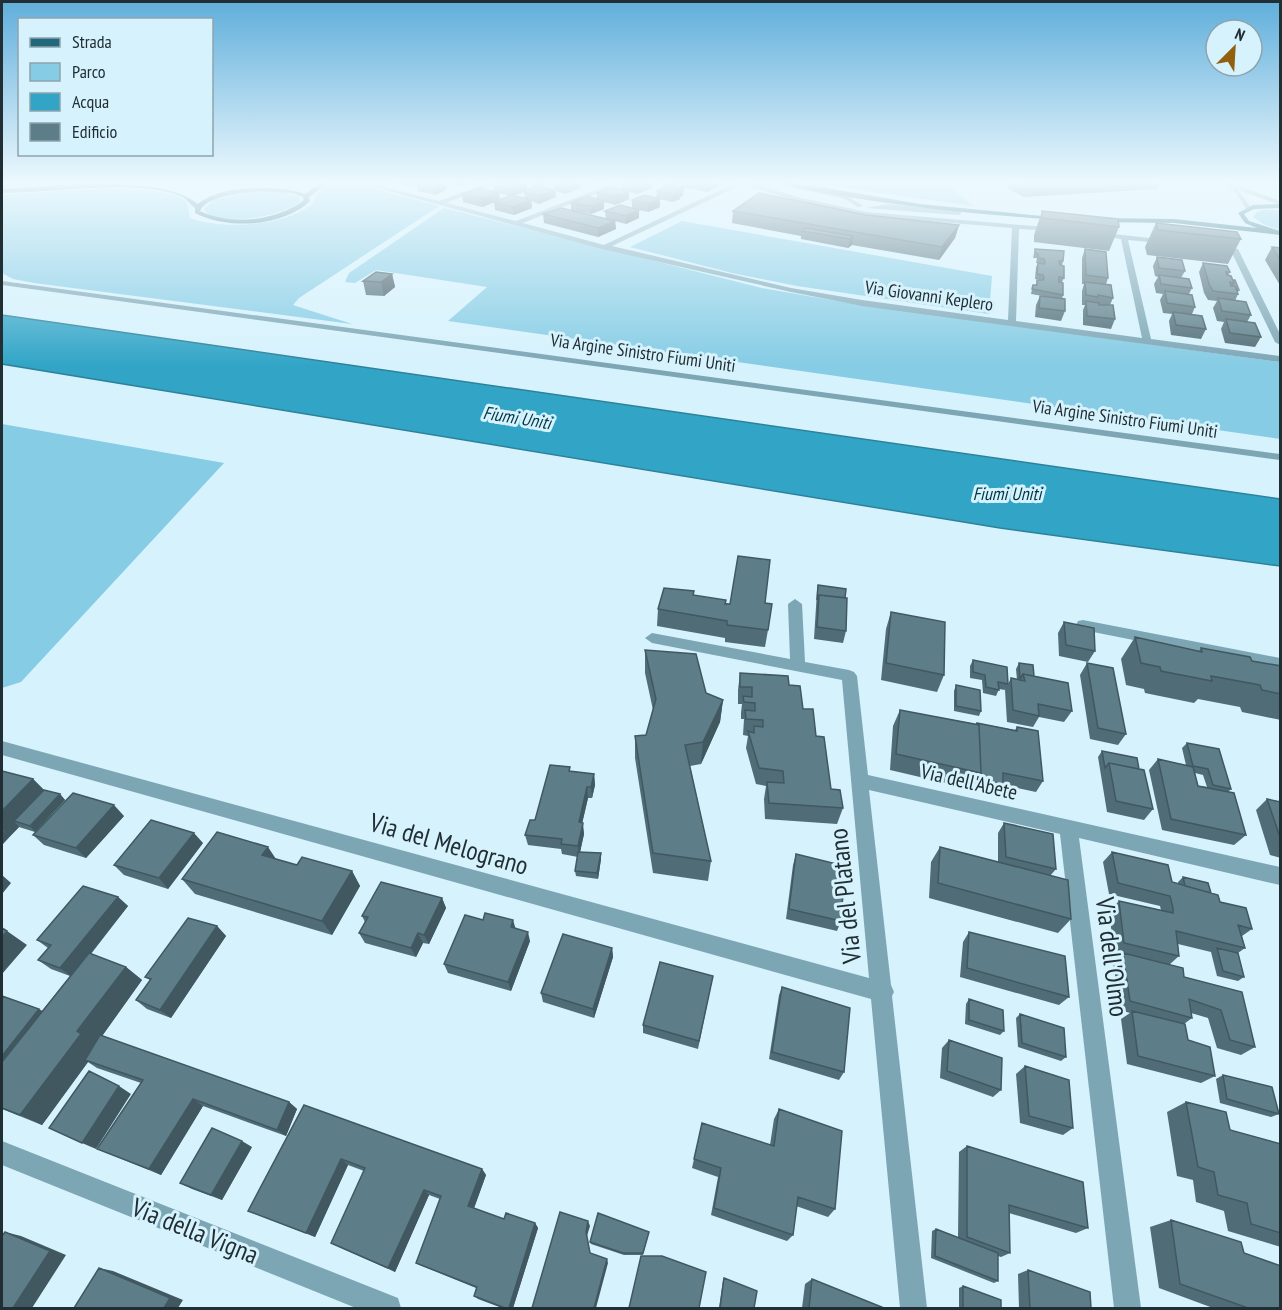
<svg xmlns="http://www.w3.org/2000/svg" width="1282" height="1310" font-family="'PT Sans Narrow',sans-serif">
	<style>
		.green { fill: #86cce4 }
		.water { fill: #32a5c7; stroke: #2d829b; stroke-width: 1.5 }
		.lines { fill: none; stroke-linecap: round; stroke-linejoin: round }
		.minor { fill: #7da6b5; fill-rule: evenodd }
		.major { fill: #22687d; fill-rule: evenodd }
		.wall { fill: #506c76; fill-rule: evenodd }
		.shaded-wall { fill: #415860 }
		.building { fill: #5d7e89; stroke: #415860; stroke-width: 1.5 }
		.labels { text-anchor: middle; stroke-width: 6; stroke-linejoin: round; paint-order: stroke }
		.far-street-label { font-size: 18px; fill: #212f34; stroke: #d6f2fd }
		.far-water-label { font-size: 18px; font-style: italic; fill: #013644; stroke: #d6f2fd }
		.street-label { font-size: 21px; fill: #212f34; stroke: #d6f2fd }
		.near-street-label { font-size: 26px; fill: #212f34; stroke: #d6f2fd }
	</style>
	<rect width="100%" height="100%" fill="#d6f2fd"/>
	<path class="green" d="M332 182H366L363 186 439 206 299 298 293 305 352 324 34 283 13 279 2 273V195C35 193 163 180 185 201 190 206 188 212 190 218 222 230 282 226 310 206 316 202 315 196 320 191 323 187 328 185 332 182Z
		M819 182H944L973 206 866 191Z
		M254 191H281L299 197 300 201C288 216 214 229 204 209L214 200Z
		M444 208 762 288 854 304 1280 362V439L448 321 487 287 376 270 355 283 345 282 349 273Z
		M1263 210H1280V230L1263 224 1253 217 1257 212Z
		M682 221 992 276 989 314 797 286 732 273 630 247Z
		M2 424 224 463 21 682 2 688Z"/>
	<path class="water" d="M2 315 1280 499V566L1000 528 2 364Z"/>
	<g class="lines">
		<path class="minor" d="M491 182H500L446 203 516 221 616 182H625L523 223 604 245 737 182H749L797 197 867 212 1057 228 1059 231 1019 229 1016 321 1142 338 1121 239 1092 234 1096 232 1167 240 1170 244 1128 240 1151 339 1280 356V362L862 306 791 292 602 249 366 185 369 183 439 201ZM743 184 794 200 867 216 1012 228 1008 320 862 300 791 288 612 246Z
			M1221 182H1230L1280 201V205L1238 190 1251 208 1246 209 1237 194Z
			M797 185 849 197 863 206 858 207 845 199 795 188Z
			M888 204 959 211 962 213 959 215 866 208Z
			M1212 245 1238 249 1280 334V345L1275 342 1231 251 1212 249Z
			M2 281 1280 454V460L2 285Z
			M795 599 802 604 805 662 849 670 854 672 857 676 868 775 1280 867V885L1079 838 1141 1308H1114L1060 834 869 790 891 985 894 992 892 996 927 1308H900L871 999 2 755V741L869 978 842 680 652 643 645 638 652 633 790 659 788 604Z
			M1083 620 1280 658V669L1078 629 1076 625 1078 621Z
			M2 1141 398 1298 401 1308H356L2 1165Z"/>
		<path class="major" d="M322 182H329L309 197 310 201C283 227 227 230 195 213V208C191 205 188 201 184 198 148 178 45 193 2 193V189C52 187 159 172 198 204 220 185 279 184 305 194ZM261 191 292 193 303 197 304 200C278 221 230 226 200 211 207 195 245 193 261 191Z
			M779 182H791L920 204 1063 218 1060 220C985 215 911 208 837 195 819 191 795 190 779 182Z
			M1280 204V208L1254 209 1244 214 1249 221 1280 231V235L1174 223 1099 222 1096 220 1099 218 1174 219 1257 228 1245 223 1238 213 1253 205Z"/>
	</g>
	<path class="wall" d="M397 182H472V183L460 186 446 183 447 189 436 195 418 191 417 184 412 186 397 184Z
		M525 182H551L539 186Z
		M554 182H596L590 184 581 182V188L565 194 555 191 556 197 539 204 531 201 532 208 514 215 495 210 494 202 482 207 463 202 462 194 494 191 493 184 527 190 554 189ZM524 192 525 198 513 196ZM499 193 510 196 500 199Z
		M622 182H652V188L637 194 629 192V199L615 205 604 202V209L591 214 576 211 606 219 605 211 632 208V200L656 198 657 191 683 196 680 197V199L672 202 660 199V207L648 212 639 210V218L626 224 615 221 616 229 598 237 544 223 543 214 571 210V203L597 199V193L622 190Z
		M659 182H718V186L707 192Z
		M1009 182H1160L1157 189 1024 197 1007 188Z
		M733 211 866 215 959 225 955 238 939 260 852 245 848 248 801 239V236L732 223Z
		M1042 211 1119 227 1109 251 1034 242V235Z
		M1156 223 1241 239 1228 264 1147 255 1145 247Z
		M1272 247 1281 248V287L1265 260Z
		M1035 249 1063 261 1062 266 1064 278 1062 282 1063 295 1062 299 1065 311 1061 321 1035 317 1036 305 1040 296 1049 297 1031 294 1033 285H1036L1037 280H1042L1035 279 1036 267 1038 263H1036L1037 258H1033Z
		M1085 249 1108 278 1106 284 1113 298 1110 305 1115 319 1111 329 1083 325V310L1085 305H1082V291L1084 284H1082V258Z
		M1157 257 1185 271 1181 278 1192 288 1189 294 1195 307 1192 314 1206 329 1201 339 1171 335 1169 321 1172 314 1163 313 1160 300 1163 294 1156 293 1154 284 1158 277 1155 276 1153 266Z
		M1203 263 1230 272 1228 276 1233 280 1239 290 1238 292V294L1235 301 1251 315 1247 322 1261 337 1255 347 1225 343 1221 329 1224 322 1217 321 1213 308 1217 301 1208 300 1204 293 1199 272Z
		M392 274 395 287 384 296 366 295 363 281Z
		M818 585 846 631 843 643 814 639 817 591Z
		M694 595 730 604 765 603 768 630 765 647 725 642V638L657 626 658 609Z
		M891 612 944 675 937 692 881 680 886 629Z
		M1064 622 1095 651 1088 662 1059 656 1058 633Z
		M1135 637 1199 651 1201 648 1252 661 1281 666V720L1242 712 1240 707 1198 699 1194 703 1145 693 1144 689 1126 685 1121 659Z
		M645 650 706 693 723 700 720 722 701 764 690 766 711 861 708 881 653 873 635 758V736L646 735 653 710 645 673Z
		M973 660 1008 684 1005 690 999 689 996 696 983 693 982 680 970 678V666Z
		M1019 663 1072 711 1064 722 1039 717 1033 727 1007 722 1005 690 1011 678 1017 680 1016 669Z
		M1087 663 1126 734 1118 745 1090 739 1080 675Z
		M740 673 789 685 803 709 816 736 831 789 843 808 837 824 765 819 764 799 766 786 756 784 746 748 748 736 743 735 744 719H741V713L742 704H738V690Z
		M956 685 981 711 979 716 954 711V691Z
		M900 710 976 724 977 723 1015 730 1017 727 1043 781 1036 792 1003 785 997 795 890 770 893 726Z
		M1187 743 1231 789 1228 792 1246 835 1234 845 1162 830 1149 770 1158 759 1186 765 1182 748ZM1195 773 1203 775 1207 787 1198 786Z
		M1102 751 1153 809 1144 820 1107 812 1098 757Z
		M2 771 33 779 44 790 60 794 65 800 35 832 19 827 2 845Z
		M570 771 594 774 595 785 592 798H588L582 823 584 834 580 852 601 859 598 879 576 876 575 871 578 857 562 854 561 849 528 845 525 835Z
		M1267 799 1281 802V858L1270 855 1256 810Z
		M124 816 86 858 44 845 33 835Z
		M1004 823 1056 869 1050 876 1071 919 1058 933 929 898 931 862 940 847 998 862V833Z
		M203 843 168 889 124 875 114 865Z
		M1112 852 1172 882 1178 884V882L1183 877 1211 893 1220 902 1252 929 1242 936 1245 948 1238 953 1244 977 1238 981 1217 976 1211 952 1178 944 1179 956 1169 965 1184 977 1242 992 1255 1047 1241 1055 1217 1048 1208 1018 1191 1013 1192 1018 1184 1024 1188 1040 1215 1076 1201 1083 1127 1064 1121 1019 1130 1013 1120 1010 1113 962 1122 954 1114 952 1109 911 1119 901 1161 910 1160 906 1109 894 1103 862Z
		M796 854 841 921 837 931 786 919 793 865Z
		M276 859 297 865 352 871 360 886 332 935 195 894 182 879Z
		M118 897 128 906 91 954 126 967 142 980 102 1036 289 1102 297 1109 286 1136 203 1106 161 1175 97 1149 141 1083 97 1068 88 1062 42 1125 2 1109V996L39 1009 42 1011 70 976 51 969 38 960 48 948 37 940Z
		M442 898 446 908 429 944 423 943 416 957 365 943 359 933 365 922 362 916Z
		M217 926 226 936 171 1018 147 1009 136 1000 150 980 145 977Z
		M516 929 530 941 511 991 448 973 444 964Z
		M969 932 1069 997 1059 1005 960 977 963 942Z
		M612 948 613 957 594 1018 543 1002 541 993Z
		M713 976 698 1049 643 1033V1025Z
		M782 987 844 1072 839 1080 769 1059 779 995Z
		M969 999 1004 1031 1000 1035 965 1024 966 1004Z
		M1020 1014 1066 1057 1061 1061 1018 1047 1016 1018Z
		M949 1040 1001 1090 993 1097 940 1078 942 1048Z
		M1025 1066 1073 1128 1063 1135 1020 1123 1016 1074Z
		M1223 1075 1279 1114 1271 1117 1220 1103 1216 1079Z
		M1186 1102 1230 1130 1281 1144V1247L1228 1231 1224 1211 1196 1202 1193 1180 1177 1176 1167 1112Z
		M304 1105 482 1169 486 1175 474 1208 504 1219 535 1223 538 1228 513 1308H502L478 1299 474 1296 476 1288 422 1266 416 1263 440 1199 429 1195 395 1272 339 1247 364 1171 348 1165 315 1237 248 1211Z
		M779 1109 835 1209 828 1217 796 1206 793 1235 787 1241 711 1215 718 1177 692 1168 702 1123 770 1145 774 1119Z
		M967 1146 1088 1228 1076 1233 1009 1213 1010 1253 1001 1257 998 1256V1281L994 1283 931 1258 932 1231 936 1229 958 1238 959 1152Z
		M252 1147 222 1200 192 1189 180 1183Z
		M1171 1220 1244 1253 1281 1308H1213L1159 1288 1150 1227Z
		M649 1232 643 1255H624L591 1244 590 1242Z
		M1028 1270 1091 1308H1019L1018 1274Z
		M724 1278 754 1308H719L723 1280Z
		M812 1279 884 1308H802L805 1284Z
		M963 1286 1001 1308H959V1288Z"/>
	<path class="shaded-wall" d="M411 182H423L416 183 417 184 412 186Z
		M444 182H446L447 189 436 195 435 187Z
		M459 182H472V183L460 186Z
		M539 182H551L539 186Z
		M576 182H581V188L565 194V186Z
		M637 182H652V188L637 194Z
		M707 182H718V186L707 192Z
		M526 183 527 191H524V192L511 196 510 189Z
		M684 188 683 196 680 197V199L672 202V194L677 191Z
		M555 190 556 197 539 204V196Z
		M629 191V199L615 205V197Z
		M499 193 500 200 482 207 481 199Z
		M660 199V207L648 212V204Z
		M531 200 532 208 514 215 513 207Z
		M604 201V209L591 214V206Z
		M639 210V218L626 224V216Z
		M615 221 616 229 598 237V228Z
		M959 225 955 238 939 260 942 247Z
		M853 236 852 245 848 248 850 239Z
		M392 274 395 287 384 296 381 282Z
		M723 700 720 722 701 764 703 742Z
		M594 774 595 785 592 798 591 787Z
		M33 779 49 795 14 821 19 827 10 836 2 829V811Z
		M587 787 588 798 580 833 579 822Z
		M60 794 65 800 35 832 30 826Z
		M114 805 124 816 86 858 76 848Z
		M583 823 584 834 579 857 578 846Z
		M4 831 10 836 2 845V834Z
		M194 833 203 843 168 889 159 878Z
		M268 847 278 862 262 855Z
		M601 853V859L598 879 597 873Z
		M352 871 360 886 332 935 322 921Z
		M2 875 11 883 2 894Z
		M118 897 128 906 72 977 60 968Z
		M442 898 446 908 429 944 424 935Z
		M513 920 516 930 511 927Z
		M217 926 226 936 171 1018 160 1010Z
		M7 931 27 945 2 974V937Z
		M528 932 530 941 511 991 508 982Z
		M418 933 423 943 416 957 411 948Z
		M612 948 613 957 594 1018 593 1009Z
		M126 967 142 980 85 1060 88 1062 42 1125 20 1115 77 1031Z
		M39 1009 52 1018 2 1083V1056Z
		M119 1086 131 1094 96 1149 82 1143Z
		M193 1099 203 1106 161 1175 149 1169Z
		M289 1102 297 1109 286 1136 277 1130Z
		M242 1141 252 1147 222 1200 211 1195Z
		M341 1159 348 1165 315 1237 306 1233Z
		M482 1169 486 1175 473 1211 468 1206Z
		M424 1190 429 1195 395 1272 388 1268Z
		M588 1221 590 1226 587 1236 591 1256 586 1232Z
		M535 1223 538 1228 513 1308H509Z
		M5 1232 21 1236 66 1255 32 1308H13Z
		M607 1259 608 1263 596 1308H594Z
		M99 1268 113 1271 183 1300 178 1308H164Z"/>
	<path class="building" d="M420 182H444L435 187 416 183Z
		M498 182H522L526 183 510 189 493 184Z
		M558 182H576L565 186 554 183Z
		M668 185 684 188 677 191H680L672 194 657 191Z
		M537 186 555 190 539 196 524 191Z
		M610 187 629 191 615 197 597 193Z
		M480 188 499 193 481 199 462 194Z
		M759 193 866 215 959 225 942 247 733 211Z
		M512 195 531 200 513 207 494 202Z
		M644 195 660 199 648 204 632 200Z
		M587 196 604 201 591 206 571 203Z
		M620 205 639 210 626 216 605 211Z
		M561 208 615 221 598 228 543 214Z
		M1042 211 1118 219 1119 227 1042 218Z
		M1156 223 1237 232 1241 239 1158 230Z
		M806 228 853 236 850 239 802 231Z
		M1272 247 1281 248V261Z
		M1035 249 1064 251 1063 261H1059L1060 265 1064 266V278L1059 277V282L1063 283V295L1032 289 1033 285H1037V280H1043L1044 278 1043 275 1037 274 1038 263 1044 264 1045 262 1044 259 1038 258V254L1035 253Z
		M1085 249 1106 252 1108 278 1086 275Z
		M1157 257 1182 260 1185 271 1159 268Z
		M1203 263 1227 266 1230 272H1226L1227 275 1231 276 1234 283 1230 282 1231 286H1235L1238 294 1213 291 1209 284Z
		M376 272 392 274 381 282 363 281Z
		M1159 275 1189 279 1192 288 1161 284Z
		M1233 280H1235L1239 290H1237L1235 286H1232L1234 283Z
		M1085 282 1111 285 1113 298 1098 295V297L1086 295Z
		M1165 291 1192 295 1195 307 1167 303Z
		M1040 296 1065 299V311L1039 308Z
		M1218 298 1246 302 1251 315 1222 311Z
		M1086 301 1099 303V305H1113L1115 319 1087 316Z
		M1173 312 1202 316 1206 329 1176 325Z
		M1226 319 1255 323 1261 337 1230 333Z
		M738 556 770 560 765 603 772 604 768 630 727 625V621L658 609 664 588 694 591 693 595 726 600 725 604H730Z
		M818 585 846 589 845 598 819 595 817 600Z
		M819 595 847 598 846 631 817 627Z
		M891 612 945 622 944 675 886 663Z
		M1064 622 1094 628 1095 651 1066 645Z
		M1135 637 1202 652 1201 648 1250 657 1252 661 1281 666V694L1262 690 1260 685 1211 676 1212 681 1161 671 1160 667 1141 663Z
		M645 650 696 654 706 693 723 700 703 742 685 745 711 861 653 853 635 736 646 735 656 699Z
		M973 660 1007 667 1008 684 998 682 999 690 986 687 985 675 973 672Z
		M1019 663 1033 665 1034 676 1023 674 1020 679Z
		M1087 663 1113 668 1126 734 1098 728Z
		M740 673 788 676 789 685 800 686 803 709H813L816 736 824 737 831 789 840 790 843 808 769 803 767 782 784 783 783 771 759 768 748 731 754 733V726L763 727V720L746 719 745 710 755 711V703L744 702 743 696 752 697V687H740Z
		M1023 674 1068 683 1072 711 1038 704 1039 716 1013 710 1011 678 1025 681Z
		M956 685 980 690 981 711 956 706Z
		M900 710 979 725 981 773 896 754Z
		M977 723 1017 731V727L1038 731 1043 781 1003 773V784L978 779 981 773 979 725 977 724Z
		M1187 743 1219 749 1231 789 1213 785 1208 769 1193 766Z
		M1102 751 1137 758 1139 769 1109 763 1105 768Z
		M1158 759 1193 767 1198 786 1234 793 1246 835 1171 819Z
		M1109 763 1144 770 1153 809 1116 801Z
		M550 765 570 767 569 771 594 774 591 787H587L579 822 583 823 578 846 561 844 562 839 525 835 530 820H535Z
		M2 771 33 779 2 811Z
		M44 790 60 794 30 826 14 821Z
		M73 793 114 805 76 848 33 835Z
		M1267 799 1281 802V840Z
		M151 820 194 833 159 878 114 865Z
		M1004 823 1053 834 1056 869 1006 857Z
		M217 832 268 847 262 855 297 865 302 857 352 871 322 921 182 879Z
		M940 847 1068 880 1071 919 938 883Z
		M578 852 601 853 597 873 575 871Z
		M1112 852 1168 865 1172 882 1218 895 1220 902 1246 908 1252 929 1238 925 1245 948 1176 931 1179 956 1124 943 1119 901 1173 913V908L1170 896 1118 883Z
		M796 854 845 866 841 921 789 909Z
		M1183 877 1208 883 1211 893 1185 886Z
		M381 882 442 898 424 935 418 933 411 948 359 933 368 917 362 916Z
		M83 886 118 897 60 968 38 960 51 945 37 940Z
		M485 913 513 920 511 927 528 932 508 982 444 964 465 915 483 920Z
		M188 918 217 926 160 1010 136 1000 151 979 145 977Z
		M2 928 7 931 2 937Z
		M969 932 1065 956 1069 997 967 968Z
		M563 934 612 948 593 1009 541 993Z
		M1217 948 1238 953 1244 977 1223 971Z
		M89 953 126 967 77 1031 81 1034 20 1115 2 1108V1062Z
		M1123 953 1183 968 1184 977 1242 992 1255 1047 1230 1040 1221 1010 1189 999 1192 1018 1130 1001Z
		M660 962 713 976 699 1041 643 1025Z
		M782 987 850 1008 844 1072 772 1052Z
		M2 996 39 1009 2 1056Z
		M969 999 1003 1010 1004 1031 969 1020Z
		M1132 1011 1185 1024 1188 1040 1210 1047 1215 1076 1138 1056Z
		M1020 1014 1064 1028 1066 1057 1022 1043Z
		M100 1035 289 1102 277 1130 193 1099 149 1169 97 1149 143 1080 85 1060Z
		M949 1040 1002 1058 1001 1090 947 1071Z
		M1025 1066 1069 1080 1073 1128 1029 1116Z
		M89 1071 119 1086 82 1143 49 1128Z
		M1223 1075 1272 1087 1279 1114 1227 1099Z
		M1186 1102 1226 1112 1230 1130 1281 1144V1233L1251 1224 1247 1203 1218 1195 1214 1172 1198 1167Z
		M304 1105 482 1169 468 1206 504 1219 506 1213 535 1223 509 1308H505L474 1296 477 1287 416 1263 441 1196 424 1190 388 1268 331 1243 365 1168 341 1159 306 1233 248 1211Z
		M779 1109 842 1131 835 1209 798 1197 793 1235 714 1208 721 1168 694 1159 702 1123 774 1146Z
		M212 1128 242 1141 211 1195 180 1183Z
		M967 1146 1083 1182 1088 1228 1009 1205 1010 1253 967 1237Z
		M560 1212 588 1221 586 1232 590 1253 607 1259 594 1308H532Z
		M598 1213 649 1232 643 1253H623L590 1242Z
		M1171 1220 1241 1242 1244 1253 1281 1266V1308H1248L1180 1284Z
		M936 1229 998 1253V1281L935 1256Z
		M5 1232 50 1251 13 1308H2V1236Z
		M641 1256H662L706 1272 699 1308H629Z
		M99 1268 170 1298 164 1308H74Z
		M1028 1270 1090 1292 1091 1308H1030Z
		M724 1278 757 1291 754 1308H720Z
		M812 1279 884 1308H809Z
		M963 1286 1001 1300V1308H963Z"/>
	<linearGradient id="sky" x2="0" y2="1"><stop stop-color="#5faedb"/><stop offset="0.5" stop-color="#edf9fe"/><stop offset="1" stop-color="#edf9fe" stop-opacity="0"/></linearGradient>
	<rect width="1282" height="365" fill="url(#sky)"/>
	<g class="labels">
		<g class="far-street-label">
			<text transform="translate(929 296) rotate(8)" y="6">Via Giovanni Keplero</text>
			<text transform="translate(643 353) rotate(8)" y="6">Via Argine Sinistro Fiumi Uniti</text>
			<text transform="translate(1125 419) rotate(8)" y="6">Via Argine Sinistro Fiumi Uniti</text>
		</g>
		<g class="far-water-label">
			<text transform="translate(517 418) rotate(9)" y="6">Fiumi Uniti</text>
			<text x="1007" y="500">Fiumi Uniti</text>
		</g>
		<g class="street-label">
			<text transform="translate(969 782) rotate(13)" y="7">Via dell'Abete</text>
		</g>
		<g class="near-street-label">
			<text transform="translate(449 844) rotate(16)" y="9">Via del Melograno</text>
			<text transform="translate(845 896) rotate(-96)" y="9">Via del Platano</text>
			<text transform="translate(1112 957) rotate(83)" y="9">Via dell'Olmo</text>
			<text transform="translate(195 1231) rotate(22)" y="9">Via della Vigna</text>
		</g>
	</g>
	<rect width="1282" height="1310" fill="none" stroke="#212f34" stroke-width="6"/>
	<rect x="18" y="18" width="195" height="138" fill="#d6f2fd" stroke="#8ea4ad" stroke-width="1.5"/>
	<rect x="30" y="38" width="30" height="9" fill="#22687d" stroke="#8ea4ad" stroke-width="1.5"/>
	<text x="72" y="48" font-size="18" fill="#212f34">Strada</text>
	<rect x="30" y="63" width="30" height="18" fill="#86cce4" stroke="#8ea4ad" stroke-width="1.5"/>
	<text x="72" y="78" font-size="18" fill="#212f34">Parco</text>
	<rect x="30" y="93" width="30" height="18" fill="#32a5c7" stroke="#8ea4ad" stroke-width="1.5"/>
	<text x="72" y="108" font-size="18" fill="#212f34">Acqua</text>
	<rect x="30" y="123" width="30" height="18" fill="#5d7e89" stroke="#8ea4ad" stroke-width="1.5"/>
	<text x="72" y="138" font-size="18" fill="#212f34">Edificio</text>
	<g transform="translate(1234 48) rotate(24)"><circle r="28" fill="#d6f2fd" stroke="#8ea4ad" stroke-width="1.5"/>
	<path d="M0-4.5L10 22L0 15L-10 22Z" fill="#915f0e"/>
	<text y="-9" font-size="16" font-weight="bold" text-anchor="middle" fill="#212f34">N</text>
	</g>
</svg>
